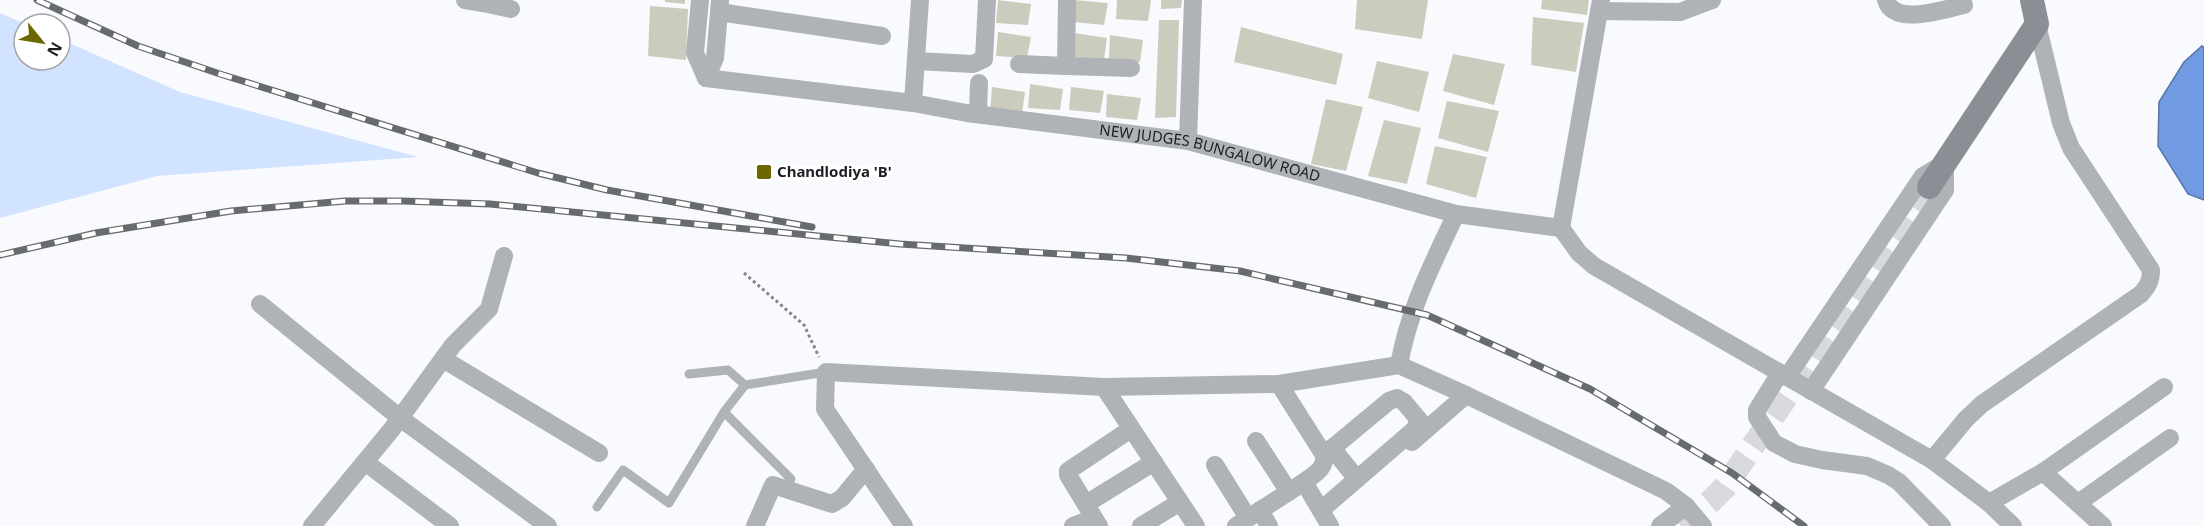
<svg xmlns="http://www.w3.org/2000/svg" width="2204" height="526" font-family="'Noto Sans',sans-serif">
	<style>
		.green { fill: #d1e3ff }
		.water { fill: #709be3; stroke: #5776a9; stroke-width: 1.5 }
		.building { fill: #ccccbe }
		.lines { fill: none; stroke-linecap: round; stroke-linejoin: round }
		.secondary-tunnel { stroke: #d8d9dc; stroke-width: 24; stroke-dasharray: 24 12; stroke-linecap: butt }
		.path { stroke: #838689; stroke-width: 3; stroke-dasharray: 3 3; stroke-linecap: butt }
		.lane { stroke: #afb2b7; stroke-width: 9 }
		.street { stroke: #afb2b7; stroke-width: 18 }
		.secondary { stroke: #8a8f96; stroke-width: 24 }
		.rail-casing { stroke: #686b6e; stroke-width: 7 }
		.rail { stroke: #fff; stroke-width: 4.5; stroke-dasharray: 14; stroke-linecap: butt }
		.poi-dot { fill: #6c6700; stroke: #fff; stroke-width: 2 }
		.labels { text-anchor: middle; stroke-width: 6; stroke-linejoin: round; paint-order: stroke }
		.street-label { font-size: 15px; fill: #1c1f23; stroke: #fff }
		.poi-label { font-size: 15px; font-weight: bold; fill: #1c1f23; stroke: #fff; text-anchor: start }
	</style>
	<rect width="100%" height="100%" fill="#f9fafd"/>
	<path class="green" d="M0 13 25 24 24 60H60V39L180 92 418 157 157 176 0 218Z"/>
	<path class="water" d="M2202 46 2204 47V200L2188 194 2158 146 2159 102 2184 62Z"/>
	<path class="building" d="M665 0H685V4L665 2Z
		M998 0 1031 4 1028 25 996 23Z
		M1074 0 1108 3 1104 25 1073 22Z
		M1117 0H1151L1148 21 1116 19Z
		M1161 0H1182L1181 8 1161 9Z
		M1357 0H1428L1422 39 1355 29Z
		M1542 0H1589L1587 15 1541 9Z
		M650 6 688 9 686 60 648 56Z
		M1533 17 1584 23 1576 72 1531 65Z
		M1159 20H1179L1176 117 1155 118Z
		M1241 27 1343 54 1336 85 1234 62Z
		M998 32 1031 37 1027 58 996 56Z
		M1074 33 1107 38 1104 60 1072 57Z
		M1110 35 1143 40 1140 62 1109 59Z
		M1453 54 1505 64 1494 105 1443 91Z
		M1377 61 1429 72 1419 112 1368 98Z
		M1030 84 1063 89 1060 110 1028 108Z
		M992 87 1025 92 1022 113 990 111Z
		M1071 87 1104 91 1100 113 1069 110Z
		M1107 94 1141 98 1137 120 1106 117Z
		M1326 99 1363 107 1346 171 1311 164Z
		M1447 101 1499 111 1488 152 1438 138Z
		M1384 120 1421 128 1407 184 1368 176Z
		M1435 146 1487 157 1476 198 1426 184Z"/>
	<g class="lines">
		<path class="secondary-tunnel" d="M1681 526 1711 501 1725 487 1929 187"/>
		<path class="path" d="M744 273 804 325 819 357"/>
		<path class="lane" d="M689 374 728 370 745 385
			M724 412 791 479
			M597 507 623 470 669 503 724 412 745 385 826 372"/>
		<g class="street">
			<path d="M465 0 483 3 484 0"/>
			<path d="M700 0 695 53 706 78"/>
			<path d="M1886 0C1894 27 1944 9 1964 5"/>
			<path d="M483 3 511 9"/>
			<path d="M1599 11 1680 12 1712 0"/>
			<path d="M719 12 882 36"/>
			<path d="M916 61 973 64 984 59 987 0"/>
			<path d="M1019 64 1066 66 1067 0"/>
			<path d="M1066 66 1131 68"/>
			<path id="s1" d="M706 78 913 103 967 113 1188 141 1456 214 1561 228 1601 0"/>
			<path d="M706 78 715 58 720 1"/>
			<path d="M913 103 920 0"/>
			<path d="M978 114 979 83"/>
			<path d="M1188 141 1193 0"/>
			<path d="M1561 228 1579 253 1594 266 1932 460 1989 503 2043 472 2164 387"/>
			<path d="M260 304 400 418 548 526"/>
			<path d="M443 359 599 453"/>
			<path d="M1399 365C1409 309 1432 265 1456 214"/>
			<path d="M1780 373 1757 410V417L1774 443 1795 454 1822 460 1867 466 1888 475 1899 482 1942 526"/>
			<path d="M1787 377 1923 176 1945 163V190L1811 391"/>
			<path d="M1279 384 1324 455C1326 469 1314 474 1304 482L1330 526"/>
			<path d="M1104 387 1196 526"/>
			<path d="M1256 441 1289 492"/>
			<path d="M1412 442 1466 395"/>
			<path d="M1332 448 1357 479"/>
			<path d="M1932 460 1966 419 1982 404 2141 294C2148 286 2151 281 2151 270L2071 148 2061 123 2037 24"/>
			<path d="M365 462 450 526"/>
			<path d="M1215 465 1248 518"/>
			<path d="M2043 472 2103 526"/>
			<path d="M1989 503 2013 526"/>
			<path d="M2078 503 2170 438"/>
			<path d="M1086 504 1154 462"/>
			<path d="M1260 510 1269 526"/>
			<path d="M1321 510 1415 429 1419 420 1404 402 1397 398 1389 401 1324 455"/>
			<path d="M312 526 392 429 453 345 489 309 504 256"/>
			<path d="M755 526 773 485 832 504 842 498 866 469"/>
			<path d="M904 526 825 409 826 372 1104 387 1279 384 1399 365 1466 395 1666 491 1686 506 1703 526"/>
			<path d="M1073 526 1083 522 1086 526"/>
			<path d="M1099 526 1068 475V471L1131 429"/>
			<path d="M1141 526 1180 502"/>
			<path d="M1236 526 1304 482"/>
			<path d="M1660 526 1686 506"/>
		</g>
		<path class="secondary" d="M1929 187 2037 24 2032 0"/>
		<g class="rail-casing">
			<path id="rail" d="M37 0 138 46 220 74 538 173 607 190 812 227
				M0 255 96 233 231 211 345 201H402L490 204 900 244 1126 258 1240 271 1427 315 1590 389 1732 473 1804 526"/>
		</g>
		<use href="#rail" class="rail"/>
	</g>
	<rect class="poi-dot" x="756" y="164" width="16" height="16" rx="3"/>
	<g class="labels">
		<g class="street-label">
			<text dy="5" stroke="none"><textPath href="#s1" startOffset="510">NEW JUDGES BUNGALOW ROAD</textPath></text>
		</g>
		<g class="poi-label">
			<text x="777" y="177">Chandlodiya 'B'</text>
		</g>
	</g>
	<g transform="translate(42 42) rotate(120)"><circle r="28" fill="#ffffff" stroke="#a4a5a7" stroke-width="1.5"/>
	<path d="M0-4.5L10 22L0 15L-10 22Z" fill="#6c6700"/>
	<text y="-9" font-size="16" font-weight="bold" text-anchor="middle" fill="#1c1f23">N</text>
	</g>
</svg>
